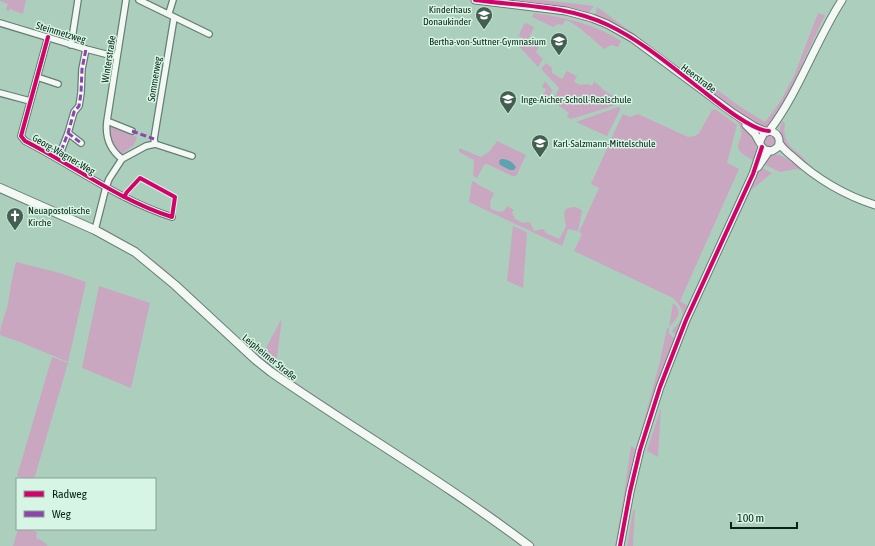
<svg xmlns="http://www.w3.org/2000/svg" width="875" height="546" font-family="'Asap Condensed',sans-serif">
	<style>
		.green { fill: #caa7c0 }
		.water { fill: #5ea3b0 }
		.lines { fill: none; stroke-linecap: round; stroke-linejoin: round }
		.minor-casing { stroke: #647f73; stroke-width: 8 }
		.tertiary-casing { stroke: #647f73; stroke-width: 9 }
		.secondary-casing { stroke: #647f73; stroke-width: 10 }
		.minor { stroke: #f3f8f5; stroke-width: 5.5 }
		.tertiary { stroke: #f3f8f5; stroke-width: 7 }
		.secondary { stroke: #f3f8f5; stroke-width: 8 }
		.quiet { stroke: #8e44ad; stroke-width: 3; stroke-dasharray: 6 3; stroke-linecap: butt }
		.cycleway-casing { stroke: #d7f5e4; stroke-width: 6 }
		.cycleway { stroke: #d6006c; stroke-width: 4 }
		.labels { text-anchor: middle; stroke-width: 3; stroke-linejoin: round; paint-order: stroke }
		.poi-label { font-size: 10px; fill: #0a2318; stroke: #d7f5e4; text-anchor: start }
		.street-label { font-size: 10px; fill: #0a2318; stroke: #d7f5e4 }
	</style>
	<rect width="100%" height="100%" fill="#accebd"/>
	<path class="green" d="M0 0H26L23 14 10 9 9 11 6 10 8 4 0 1Z
		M490 0H542L594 6 588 14Z
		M597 7 637 36 636 39 595 16Z
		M528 9C539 11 551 11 562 13 593 20 619 33 644 51L643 52C632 44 621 36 609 30 584 18 556 14 528 9Z
		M534 13C566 17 594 24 621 41L618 47 611 45 604 49C592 39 581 27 566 20L562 25 558 24 553 27 532 17Z
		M818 13 825 15 780 112 769 128H765L757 126 708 91 706 88 707 82 736 104 765 122 780 102 794 76Z
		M526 23 534 27 528 40 520 37 519 35 524 24Z
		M519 39 527 46 534 44 539 47 536 52 543 59 538 67 517 44Z
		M546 63 552 68V73L562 79 567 71 577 76 574 82 580 85 588 84 592 86 594 82C599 84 600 87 604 90 610 96 619 96 623 103L622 105 619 104 571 119 567 117 569 113 553 101 559 88 541 69Z
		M545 81 552 90 547 104 541 101 546 89 542 87Z
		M712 103C719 106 725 111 730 116 746 128 764 138 753 160 723 146 749 141 739 125 734 116 720 109 712 103Z
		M618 107 621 108 607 136 576 122Z
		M715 109 737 125 727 163 739 169 680 301 688 306 676 333 674 334 672 331C674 327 678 325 680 321 687 312 679 305 673 298L574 251 582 234 579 232 599 188 591 184C602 161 611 137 623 114L630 117 638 114 688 137 695 136 699 133 712 110Z
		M782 121 785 123C781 149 798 147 809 165L808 167C795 155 773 142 782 121Z
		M109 124 128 132 129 134 137 137 134 145 122 154C111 148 109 136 109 124Z
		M771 134 776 138 775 147 768 149 763 144 764 136Z
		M497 141 526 155 516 176H512L487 164 484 165 477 178 473 176 474 160 459 152V148L481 157 489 152Z
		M771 154C783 153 794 164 805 171L796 169 780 172 762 163Z
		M760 167 772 173 751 190 715 265 684 335 683 333Z
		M472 181 477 183V184L494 193 490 202 491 209 499 212 504 211 507 206 514 210 512 212 515 219 523 223 530 222 534 231 543 229 546 233 559 239 566 227 564 213 566 209C573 206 577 206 582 211L578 231 568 229 562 246 469 202Z
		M513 226 527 232 523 288 507 281Z
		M101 227C128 242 153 258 176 279L171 277 105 231Z
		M16 262 60 273 86 282 68 362 20 342 0 335C0 324 6 314 8 304 10 290 12 276 16 262Z
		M99 286 150 303 131 388 82 368Z
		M673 303C684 311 677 319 669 327Z
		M282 318 276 365 265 350Z
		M667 328H669V333L674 338V340L664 365 640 443 637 446 659 365Z
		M262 355 266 356 273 367 292 380 496 515 536 546H534L495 516 290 382 261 360 260 357Z
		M52 357 68 363 35 476 33 479H27L17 476Z
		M661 407 658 456V457L647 451Z
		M631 446 637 450 617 546H615L623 501Z
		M633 510H635L633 546H627Z
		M18 529H28L37 532 36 538 43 541 48 546H13Z"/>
	<path class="water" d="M501 159C507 159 512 161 516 167L514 170H510L500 165 499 161Z"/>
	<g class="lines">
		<g class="minor-casing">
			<path id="minor" d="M139 0 209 34
				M169 13 173 0
				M0 23 86 49 117 57
				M48 37 21 136 25 141C74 166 119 200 172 217
				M71 45 78 0
				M37 77 58 84
				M0 93 30 101
				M107 121 132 131
				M68 133 81 143
				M155 144 154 139 174 18
				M58 159 68 133 74 112 79 106 81 93 82 69 86 49
				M122 159C109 149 105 137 107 121L126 0
				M95 230 106 187 109 179 122 159 146 146 155 144 192 156"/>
		</g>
		<g class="tertiary-casing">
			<path id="tertiary" d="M475 0 566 11 592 18 607 24 632 38 733 113 755 127 767 132
				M746 125 755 134 760 143
				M769 131C799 92 815 42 842 0
				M760 141 764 133 770 131C778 133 781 139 778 147L772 151 765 150 762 147
				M780 144C783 149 788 153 793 157 817 179 844 195 875 205
				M758 167 769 151
				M620 546 630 492 640 450 660 387 686 320 753 174 762 147"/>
		</g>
		<g class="secondary-casing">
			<path id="secondary" d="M0 188 95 230 135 252 175 285 256 360 271 372C356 431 446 483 529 546"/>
		</g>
		<use href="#minor" class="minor"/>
		<use href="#tertiary" class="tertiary"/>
		<use href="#secondary" class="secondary"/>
		<path class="quiet" d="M132 131 154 139
			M68 133 81 143
			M58 159 68 133 74 112 79 106 81 93 82 69 86 49"/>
		<g class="cycleway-casing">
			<path id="cycleway" d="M475 0C519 6 567 5 608 25 642 41 673 68 703 91 717 102 752 131 769 131
				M48 37 21 136 25 141C74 166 119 200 172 217L175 197 140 178 127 192 124 197
				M620 546 630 492 640 450 660 387 686 320 753 174 762 147"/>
		</g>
		<use href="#cycleway" class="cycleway"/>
	</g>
	<defs>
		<g id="school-pin" transform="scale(0.9)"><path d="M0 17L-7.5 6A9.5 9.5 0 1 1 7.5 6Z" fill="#435f52" stroke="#d7f5e4"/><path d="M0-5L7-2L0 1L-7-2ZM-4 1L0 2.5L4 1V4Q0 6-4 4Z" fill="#fff"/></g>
		<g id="church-pin" transform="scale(0.9)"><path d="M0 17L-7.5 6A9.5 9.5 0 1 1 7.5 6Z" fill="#435f52" stroke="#d7f5e4"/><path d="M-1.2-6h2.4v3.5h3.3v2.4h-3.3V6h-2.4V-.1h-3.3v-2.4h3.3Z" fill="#fff"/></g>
	</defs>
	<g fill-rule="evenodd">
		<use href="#school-pin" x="484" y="15"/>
		<use href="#school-pin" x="559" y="41"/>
		<use href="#school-pin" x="508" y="99"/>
		<use href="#school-pin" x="540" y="143"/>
		<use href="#church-pin" x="15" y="216"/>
	</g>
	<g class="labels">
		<g class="poi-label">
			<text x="471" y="13" text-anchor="end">Kinderhaus<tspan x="471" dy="12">Donaukinder</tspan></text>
			<text x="546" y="45" text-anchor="end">Bertha-von-Suttner-Gymnasium</text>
			<text x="521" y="103">Inge-Aicher-Scholl-Realschule</text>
			<text x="553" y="147">Karl-Salzmann-Mittelschule</text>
			<text x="28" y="214">Neuapostolische<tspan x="28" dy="12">Kirche</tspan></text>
		</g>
		<g class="street-label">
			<text transform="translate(61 32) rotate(17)" y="4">Steinmetzweg</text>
			<text transform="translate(108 59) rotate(-81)" y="4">Winterstraße</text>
			<text transform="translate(699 78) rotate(37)" y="4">Heerstraße</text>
			<text transform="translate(154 79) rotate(-81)" y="4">Sommerweg</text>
			<text transform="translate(64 154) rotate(30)" y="4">Georg-Wagner-Weg</text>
			<text transform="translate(270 357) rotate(39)" y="4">Leipheimer Straße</text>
		</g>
	</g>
	<rect x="16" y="478" width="140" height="52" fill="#d7f5e4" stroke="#85a192"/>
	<rect x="24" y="491" width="20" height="6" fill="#d6006c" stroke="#85a192"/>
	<text x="52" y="498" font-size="12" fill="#0a2318">Radweg</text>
	<rect x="24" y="511" width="20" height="6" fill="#8e44ad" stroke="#85a192"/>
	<text x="52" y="518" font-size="12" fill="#0a2318">Weg</text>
	<path d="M731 522v6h66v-6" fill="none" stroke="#0a2318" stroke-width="2"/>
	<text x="737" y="522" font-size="12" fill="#0a2318" stroke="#d7f5e4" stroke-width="3" paint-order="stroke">100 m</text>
</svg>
